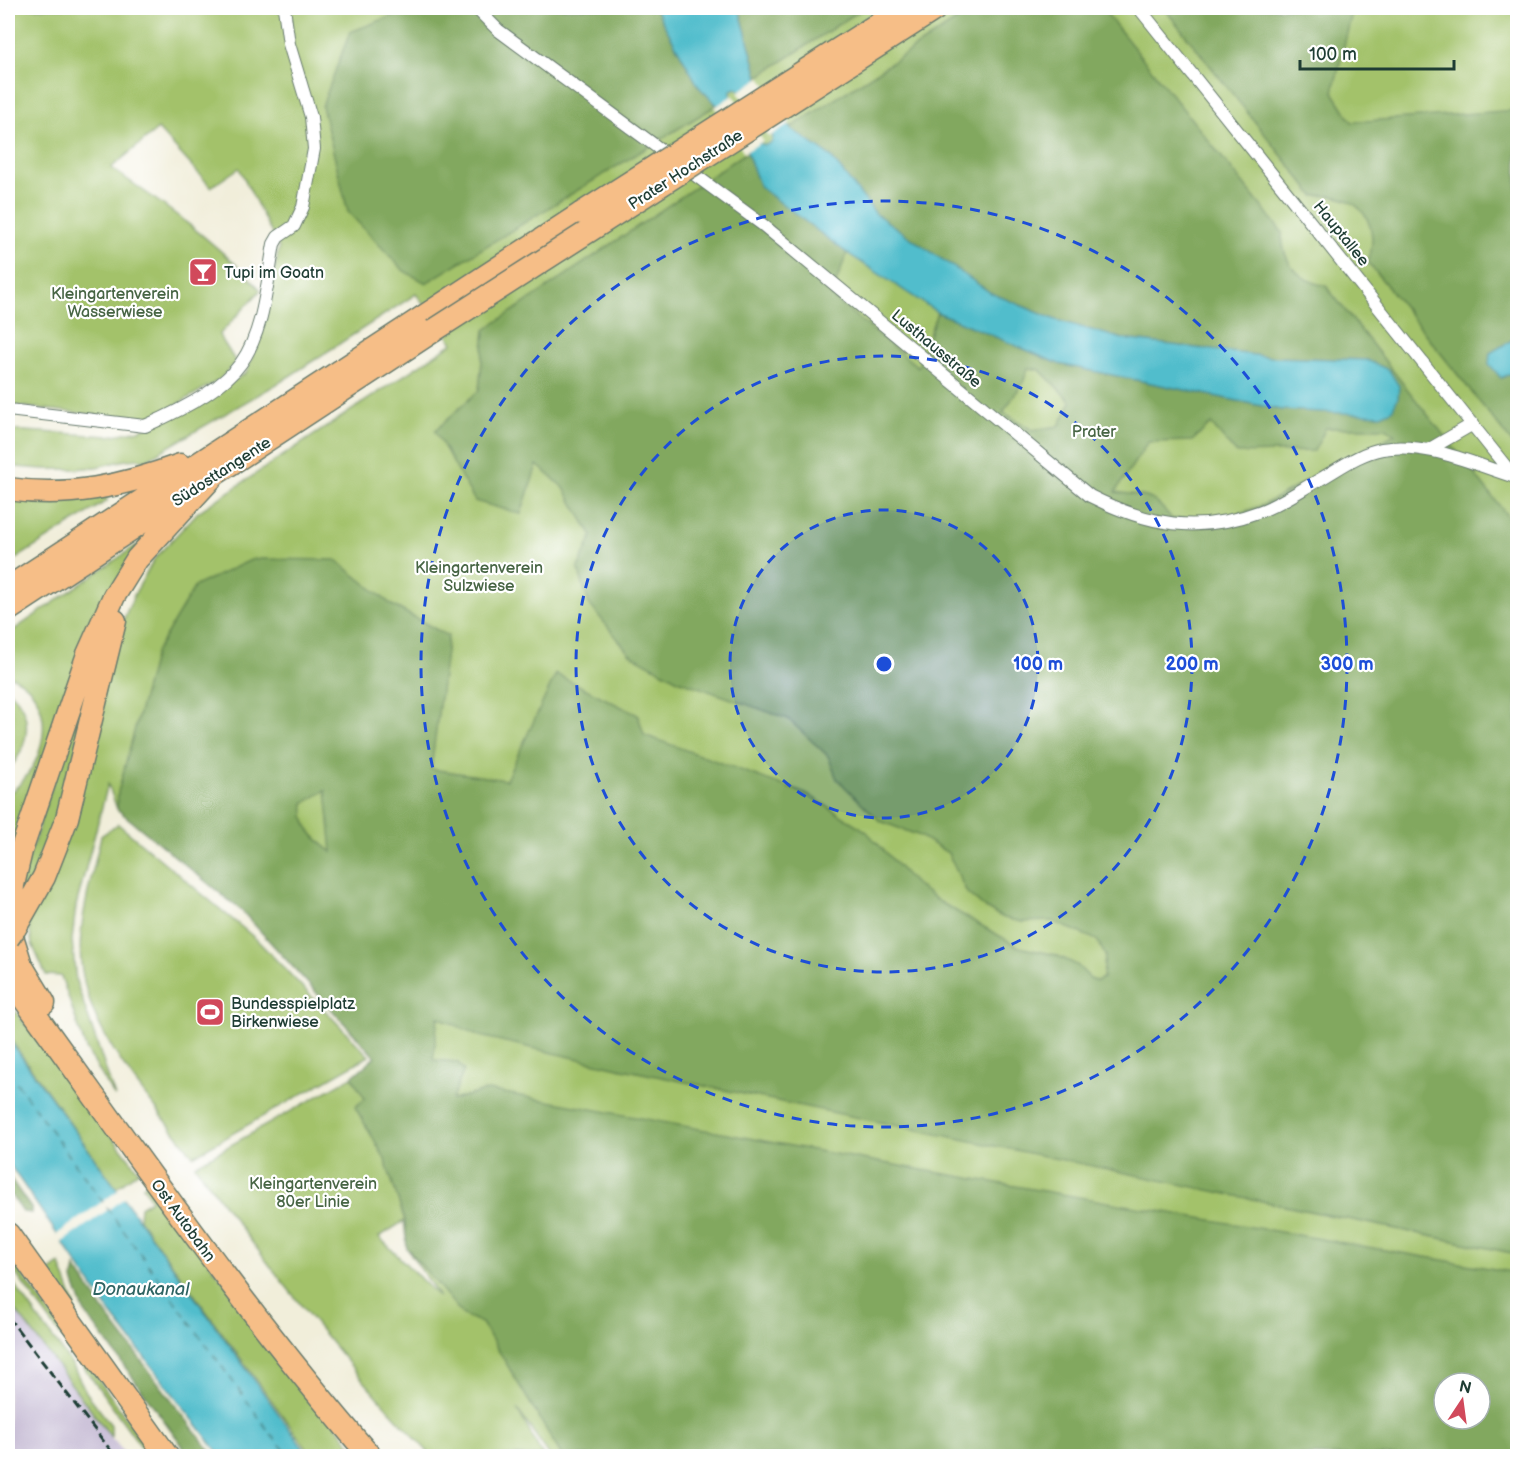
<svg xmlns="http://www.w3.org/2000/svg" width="1525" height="1464" font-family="'Balsamiq Sans',sans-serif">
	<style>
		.industrial { fill: #c9bfd7 }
		.green { fill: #a3c26a; stroke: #61804f; stroke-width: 1.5; fill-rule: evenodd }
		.forest { fill: #82a85e; stroke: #507249; stroke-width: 1.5; fill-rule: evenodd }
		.water { fill: #51bdcc; stroke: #387d80; stroke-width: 1.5; fill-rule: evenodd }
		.pier { fill: #f1eeda }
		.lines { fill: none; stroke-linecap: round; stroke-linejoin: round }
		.ferry { stroke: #2e6362; stroke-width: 1.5; stroke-dasharray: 8 6; stroke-linecap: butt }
		.minor-casing { stroke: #687b6e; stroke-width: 14 }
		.motorway-casing { stroke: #687b6e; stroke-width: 25 }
		.minor { stroke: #fff; stroke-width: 12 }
		.motorway { stroke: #f6be87; stroke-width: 22 }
		.rail { stroke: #1f3d34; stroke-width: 3; stroke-dasharray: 9 4.5; stroke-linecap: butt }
		.motorway-bridge-casing { stroke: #687b6e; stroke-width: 25; stroke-linecap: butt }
		.motorway-bridge { stroke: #f6be87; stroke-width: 22 }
		.ring { fill: none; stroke: #1d4ed8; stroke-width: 3; stroke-dasharray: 10 8 }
		.labels { text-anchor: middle; stroke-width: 4.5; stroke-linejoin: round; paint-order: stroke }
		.street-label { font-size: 16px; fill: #1f3d34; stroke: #fff }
		.poi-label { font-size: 16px; fill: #1f3d34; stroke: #fff; text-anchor: start }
		.park-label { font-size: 16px; fill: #476544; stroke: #fff }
		.water-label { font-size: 18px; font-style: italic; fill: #2e6362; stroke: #fff }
		.centre { fill: #1d4ed8; stroke: #fff; stroke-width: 3 }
		.ring-label { font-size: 18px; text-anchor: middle; font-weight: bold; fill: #1d4ed8; stroke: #fff; stroke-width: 4.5; stroke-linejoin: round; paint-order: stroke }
	</style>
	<rect width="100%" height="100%" fill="#fff"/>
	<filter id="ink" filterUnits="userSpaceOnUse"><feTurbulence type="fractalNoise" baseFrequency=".0167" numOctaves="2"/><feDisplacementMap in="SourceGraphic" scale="12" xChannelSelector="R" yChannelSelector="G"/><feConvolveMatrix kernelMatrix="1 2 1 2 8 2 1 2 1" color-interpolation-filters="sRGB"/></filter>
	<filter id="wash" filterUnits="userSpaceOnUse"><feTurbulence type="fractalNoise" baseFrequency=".008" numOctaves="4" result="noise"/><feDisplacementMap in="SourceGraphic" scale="24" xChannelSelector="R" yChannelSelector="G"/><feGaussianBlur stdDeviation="1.35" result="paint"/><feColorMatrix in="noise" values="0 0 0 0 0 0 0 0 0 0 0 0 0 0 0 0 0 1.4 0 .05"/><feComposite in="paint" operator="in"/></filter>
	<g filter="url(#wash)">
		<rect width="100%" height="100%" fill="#f1eeda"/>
		<path class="industrial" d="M8 1300 111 1437 127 1456H8Z"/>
		<path class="green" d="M8 8H1517V1456H550L517 1409 543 1456H432C345 1365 269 1268 195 1165L352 1077 375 1057 242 911 117 809 108 784 76 906 72 940 76 981 115 1097 86 1049 61 976 46 975 32 944 28 920 121 625 134 595 155 558 198 512 453 343 416 294 282 381 146 460C127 456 107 467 87 468 60 471 34 469 8 466V430L109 436 140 430 213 394 246 373 263 329 279 248 239 168 211 187 158 129 111 168C165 205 216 242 261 290L219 335 236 362 219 380 149 421 8 405ZM404 1221 407 1248 439 1297 379 1237ZM1444 1383H1480V1419H1444Z
			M106 496 107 501 8 564V498Z
			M137 545 8 871V793C16 790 22 782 28 774 51 742 51 690 8 675V634Z
			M105 623 67 789 44 853 23 896 17 894Z
			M8 690C35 712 30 746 8 770Z
			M118 824 256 939 369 1056 193 1156C145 1091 72 1021 81 934 84 901 94 868 101 836Z
			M8 1002 139 1171 116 1188 8 1036Z
			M147 1183 360 1456H312L139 1219 140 1207 151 1200 143 1186Z
			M8 1255 154 1456H148L8 1263Z
			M60 1264 75 1306 72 1312 45 1275Z
			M8 1276 73 1366 86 1392 111 1425V1437L8 1300Z"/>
		<path class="forest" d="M413 8H655L699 87 717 105 426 283 404 271 348 212 322 106 350 32Z
			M739 8H864L758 77Z
			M976 8H1102L1282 232C1282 262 1296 280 1326 286L1517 528V1254L618 1068 480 1036 438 1017 433 1060 457 1062 464 1070 452 1100 488 1090 911 1168 1517 1273V1456H562L482 1323 463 1315 407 1248 405 1221 384 1157 355 1107 365 1099 352 1077 375 1057 242 911 117 809 118 792 155 653 195 586 253 559 336 560 392 605 448 636 431 769 506 780 556 674 638 715 644 735 809 795 866 831 914 883 940 902 1019 947 1056 955 1077 965 1090 978 1097 981 1103 978 1105 955 1097 940 1052 921 1022 922 1004 918 985 908 967 893 948 853 920 836 880 821 837 779 828 756 788 719 678 680 630 654 589 604 578 568 592 536 564 488 537 465 521 514 475 501 435 431 479 390 485 330 747 152 760 187 847 253 831 296 918 367 937 312 1059 364 1281 410 1367 360 1271 357 1123 339 1056 320 991 293 876 214 830 156 790 128ZM1028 368 1040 370 1071 402 1059 426 1032 430 1003 412 1023 383ZM1211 424 1236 453 1314 451 1326 428H1386L1395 434 1263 505 1235 515 1172 519C1151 492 1146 497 1115 492L1148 442 1192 441ZM326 790 332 852C314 838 301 827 304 803ZM1444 1383H1480V1419H1444Z
			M1164 8H1353L1333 92 1352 122 1517 110V337L1490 353 1501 378 1517 371V449L1368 262C1382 221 1357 191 1314 196Z
			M8 1175 31 1208 32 1213 23 1212 8 1191Z
			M75 1267 106 1314 214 1456H190L84 1311 73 1280Z"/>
		<path class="water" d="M655 8H739L758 77 790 128 830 156 876 214 991 293 1056 320 1123 339 1271 357 1367 360 1389 370 1399 386 1398 398 1392 410 1381 415 1281 410 1059 364 937 312 847 253 760 187 747 152 717 105 699 87ZM736 88 742 91 773 137 772 142 766 145 761 144 731 98V90Z
			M1517 337V371L1501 378 1489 364 1490 353Z
			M8 1038 309 1456H221L112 1315 8 1162Z"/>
		<path class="pier" d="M761 77 790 123 769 137 738 92Z
			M733 95 763 141 744 153 715 107Z
			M120 1189 126 1197 61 1243 56 1235Z"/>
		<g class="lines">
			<path class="ferry" d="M8 1071 273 1437 290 1456"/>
		</g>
	</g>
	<g filter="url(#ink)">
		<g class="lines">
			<g class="minor-casing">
				<path id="minor" d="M476 8 498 30 763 225 1090 496C1147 525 1198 535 1261 511 1280 504 1299 491 1317 481 1337 470 1359 453 1382 449 1426 441 1473 464 1515 477
					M1139 8 1515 478
					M8 410 145 426C175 413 222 390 241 363 264 331 267 282 274 244L278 237 294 226 303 207 314 149 311 117 289 44 284 8
					M1428 450 1473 424"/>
			</g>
			<g class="motorway-casing">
				<path id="motorway" d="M8 489C68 498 123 486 180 465
					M8 588 582 213
					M8 610 433 331
					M8 923 21 965 44 1003
					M15 928 44 877 67 818 115 621
					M10 932 13 885 21 851 88 654 114 596 137 559 216 473
					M8 977C126 1139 239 1305 370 1456
					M8 1234 167 1456"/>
			</g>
			<use href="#minor" class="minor"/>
			<use href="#motorway" class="motorway"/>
			<path class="rail" d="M8 1317 115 1456"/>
			<g class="motorway-bridge-casing">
				<path id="motorway-bridge" d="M582 213 903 8
					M433 331 937 8
					M8 938 15 928"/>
			</g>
			<use href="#motorway-bridge" class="motorway-bridge"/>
		</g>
	</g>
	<circle cx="884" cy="664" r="154" fill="#1d4ed8" fill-opacity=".12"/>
	<g class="ring">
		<circle cx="884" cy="664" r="154"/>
		<circle cx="884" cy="664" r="308"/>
		<circle cx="884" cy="664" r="463"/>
	</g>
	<defs>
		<g id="bar-square" transform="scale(1.5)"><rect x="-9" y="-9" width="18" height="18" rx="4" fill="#d1495b" stroke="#fff"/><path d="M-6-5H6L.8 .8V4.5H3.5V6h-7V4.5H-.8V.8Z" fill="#fff"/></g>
		<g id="stadium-square" transform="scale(1.5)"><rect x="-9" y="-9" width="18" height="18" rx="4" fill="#d1495b" stroke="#fff"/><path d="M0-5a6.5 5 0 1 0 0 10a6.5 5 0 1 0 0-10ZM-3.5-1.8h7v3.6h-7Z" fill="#fff"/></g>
	</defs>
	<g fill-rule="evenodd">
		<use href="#bar-square" x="203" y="272"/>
		<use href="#stadium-square" x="210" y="1012"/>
	</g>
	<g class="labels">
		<g class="street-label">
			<text transform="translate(685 169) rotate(-33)" y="6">Prater Hochstraße</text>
			<text transform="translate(1342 233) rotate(51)" y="6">Hauptallee</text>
			<text transform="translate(937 348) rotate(40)" y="6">Lusthausstraße</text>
			<text transform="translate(221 471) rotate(-33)" y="6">Südosttangente</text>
			<text transform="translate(184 1220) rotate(54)" y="6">Ost Autobahn</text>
		</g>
		<g class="poi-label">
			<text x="224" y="278">Tupi im Goatn</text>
			<text x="231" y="1009">Bundesspielplatz<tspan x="231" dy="18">Birkenwiese</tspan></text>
		</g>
		<g class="park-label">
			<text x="115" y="299">Kleingartenverein<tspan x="115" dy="18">Wasserwiese</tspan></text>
			<text x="1094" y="437">Prater</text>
			<text x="479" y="573">Kleingartenverein<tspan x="479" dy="18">Sulzwiese</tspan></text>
			<text x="313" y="1189">Kleingartenverein<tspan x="313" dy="18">80er Linie</tspan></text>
		</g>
		<g class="water-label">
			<text x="141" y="1295">Donaukanal</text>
		</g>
	</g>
	<circle cx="884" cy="664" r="9" class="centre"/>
	<g class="ring-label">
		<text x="1038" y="670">100 m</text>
		<text x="1192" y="670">200 m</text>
		<text x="1347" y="670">300 m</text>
	</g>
	<rect width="1525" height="1464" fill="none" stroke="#fff" stroke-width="30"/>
	<g transform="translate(1462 1401) rotate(13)"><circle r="28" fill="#ffffff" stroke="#a5b1ae" stroke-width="1.5"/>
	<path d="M0-4.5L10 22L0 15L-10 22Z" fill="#d1495b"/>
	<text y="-9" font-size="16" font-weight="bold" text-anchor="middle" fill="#1f3d34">N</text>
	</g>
	<path d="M1300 60v9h154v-9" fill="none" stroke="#1f3d34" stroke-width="3"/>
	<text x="1309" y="60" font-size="18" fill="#1f3d34" stroke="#ffffff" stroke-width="4.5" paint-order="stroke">100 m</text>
</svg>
